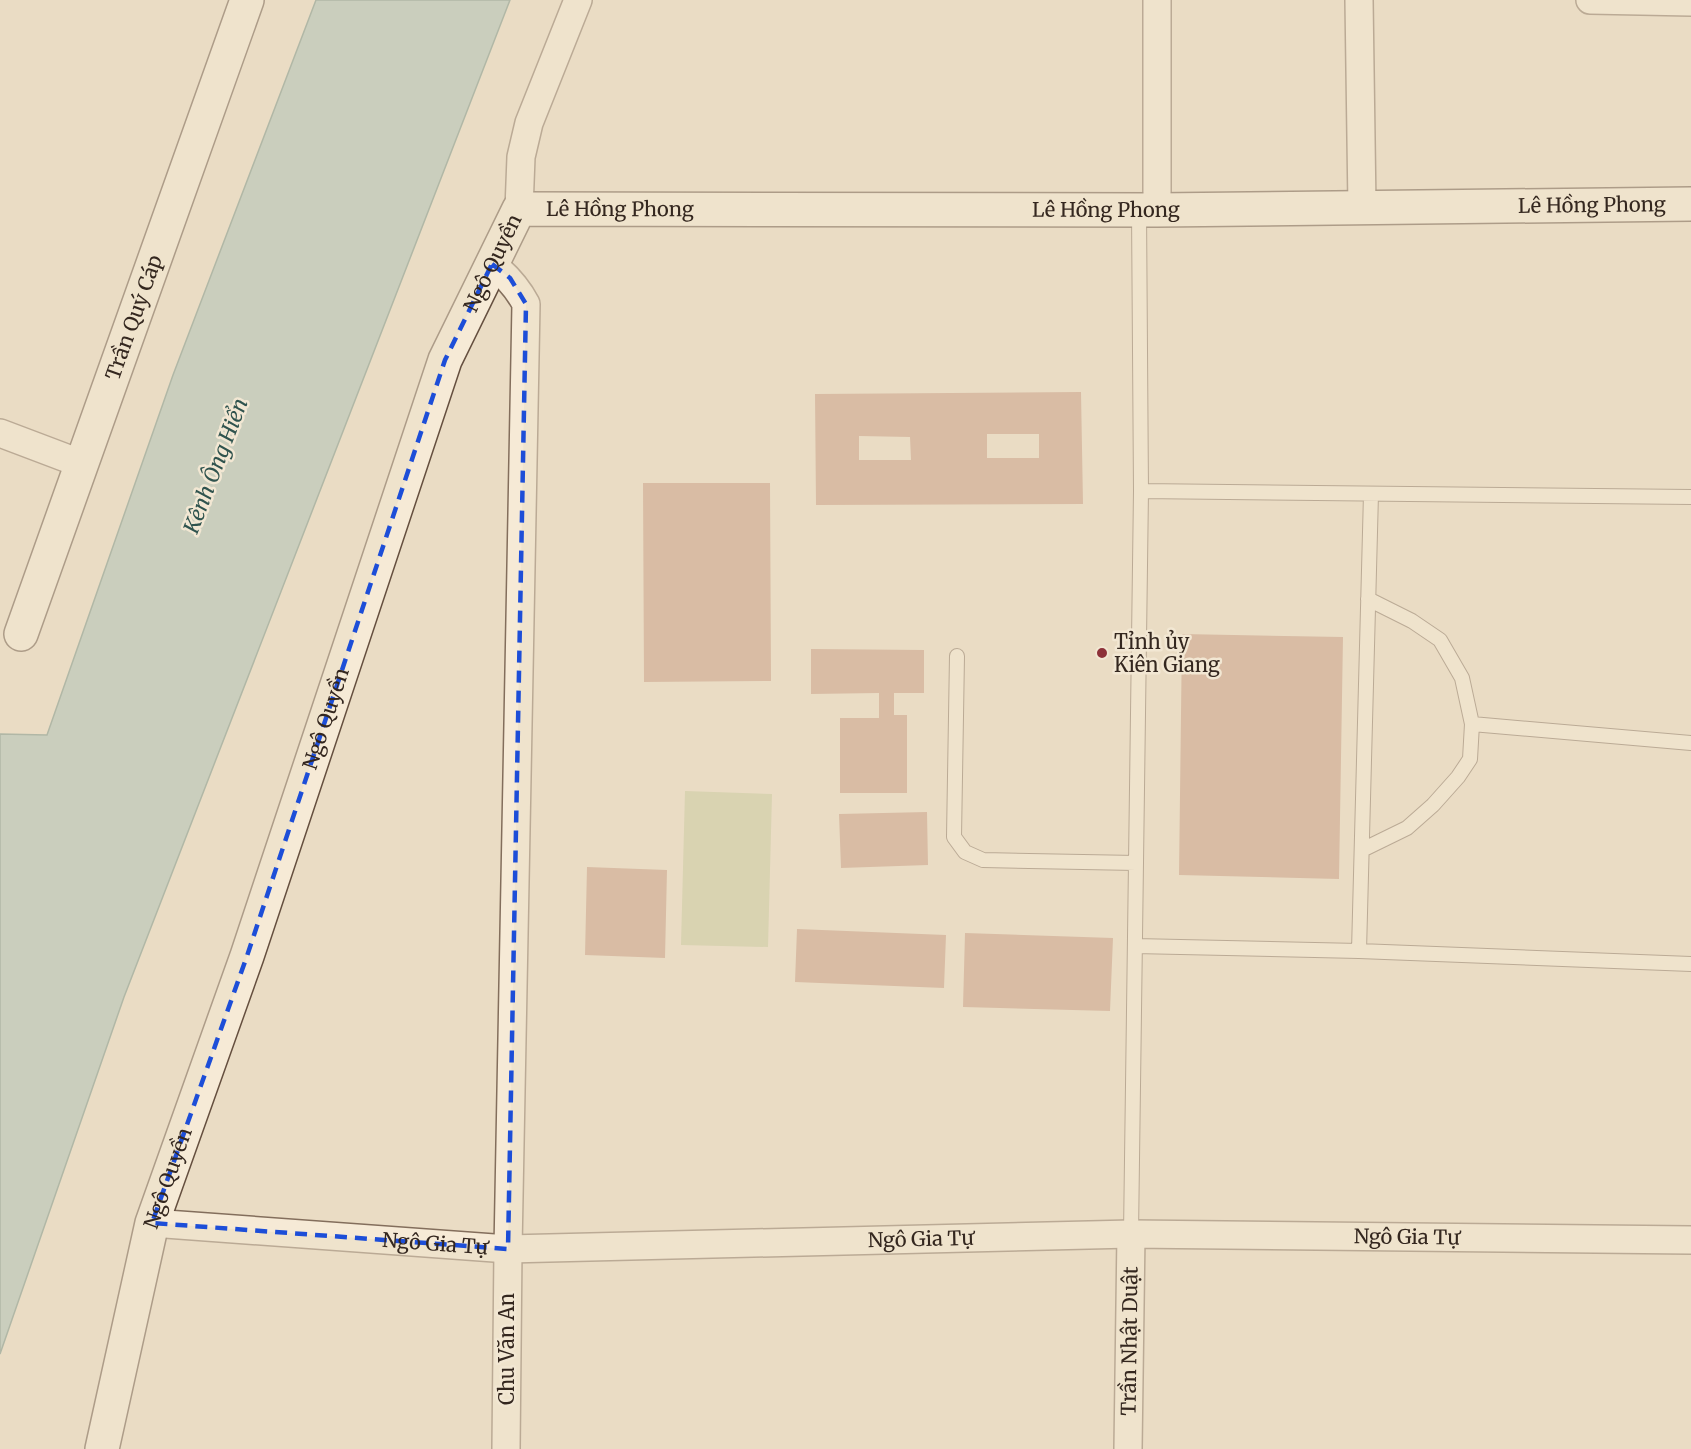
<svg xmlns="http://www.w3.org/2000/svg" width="1691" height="1449" font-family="Merriweather,serif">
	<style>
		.green { fill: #c5c799 }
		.water { fill: #a5bdb4; stroke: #6d8b81; stroke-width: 1.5 }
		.building { fill: #c5957d; fill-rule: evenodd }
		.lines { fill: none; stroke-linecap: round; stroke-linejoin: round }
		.lane-casing { stroke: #836e5c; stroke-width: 16 }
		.street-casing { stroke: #836e5c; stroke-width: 30 }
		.secondary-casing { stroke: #654f3f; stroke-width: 36 }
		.lane { stroke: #f6ead6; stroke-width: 14 }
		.street { stroke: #f6ead6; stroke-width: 27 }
		.secondary { stroke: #f6ead6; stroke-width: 33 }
		.marked { fill: none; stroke: #1d4ed8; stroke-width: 4.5; stroke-dasharray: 12 8; stroke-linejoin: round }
		.poi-dot { fill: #8d3139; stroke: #f2e7d3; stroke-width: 2 }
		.labels { text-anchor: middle; stroke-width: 5; stroke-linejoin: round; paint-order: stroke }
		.street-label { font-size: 20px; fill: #34271f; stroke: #f2e7d3 }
		.poi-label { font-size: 20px; fill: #34271f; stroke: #f2e7d3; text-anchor: start }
		.water-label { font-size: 21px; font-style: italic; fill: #2f534e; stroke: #f2e7d3 }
	</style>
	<rect width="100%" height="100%" fill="#eadcc4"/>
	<path class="green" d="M685 791 772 794 768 947 681 945Z"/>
	<path class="water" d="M316 0H510L124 997 0 1354V734L47 735 173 375Z"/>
	<path class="building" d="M1081 392 1083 504 816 505 815 394ZM987 434H1039V458H987ZM859 436 910 437 911 460H859Z
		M643 483H770L771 681 644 682Z
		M1182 634 1343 637 1339 879 1179 875Z
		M811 649 924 650V693H894V715H907V793H840V718H879V693L811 694Z
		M927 812 928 865 841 868 839 814Z
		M587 867 667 870 665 958 585 955Z
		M797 929 946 935 944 988 795 982Z
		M965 933 1113 938 1110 1011 963 1007Z"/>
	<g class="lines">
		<g class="lane-casing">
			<path id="lane" d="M1141 491 1691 497
				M957 656 954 837 965 852 983 860 1136 863
				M1472 724 1691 743
				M1362 850 1407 828 1433 805 1458 777 1470 759 1472 724 1462 678 1440 640 1412 621 1368 599
				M1135 946 1359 951 1691 964
				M1359 951 1371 494
				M1131 1234 1141 491 1139 210"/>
		</g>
		<g class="street-casing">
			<g id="street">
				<path d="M1157 0V210"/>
				<path d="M1359 0 1362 207"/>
				<path d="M1590 0 1691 2"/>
				<path d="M519 209 521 157 529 123 578 0"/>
				<path d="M492 264C507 276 517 287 526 304L508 1249 506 1449"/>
				<path d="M0 433 82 464"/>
				<path id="s1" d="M152 1223 508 1249 1131 1234 1691 1240"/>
				<path id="s2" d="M1128 1449 1131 1234"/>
			</g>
		</g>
		<g class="secondary-casing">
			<g id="secondary">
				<path id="s3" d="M21 634 247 0"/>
				<path id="s4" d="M102 1449 152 1223 247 956 445 360 519 209 1157 210 1691 204"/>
			</g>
		</g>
		<use href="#lane" class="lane"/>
		<use href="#street" class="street"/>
		<use href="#secondary" class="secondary"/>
	</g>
	<path d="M0 0H1691V1449H0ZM492 264 510 278 526 304 508 1249 152 1223 247 956 445 360Z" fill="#eadcc4" fill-opacity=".55" fill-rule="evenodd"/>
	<path class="marked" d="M492 264 510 278 526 304 508 1249 152 1223 247 956 445 360Z"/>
	<circle class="poi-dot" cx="1102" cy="653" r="6"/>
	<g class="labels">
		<g class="street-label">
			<text dy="7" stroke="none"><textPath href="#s4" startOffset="2384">Lê Hồng Phong</textPath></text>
			<text dy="7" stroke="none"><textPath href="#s4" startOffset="1412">Lê Hồng Phong</textPath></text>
			<text dy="7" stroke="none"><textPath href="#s4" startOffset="1898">Lê Hồng Phong</textPath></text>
			<text dy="7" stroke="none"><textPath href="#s4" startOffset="1251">Ngô Quyền</textPath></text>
			<text dy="7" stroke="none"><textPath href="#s3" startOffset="336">Trần Quý Cáp</textPath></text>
			<text dy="7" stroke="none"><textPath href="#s4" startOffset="765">Ngô Quyền</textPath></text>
			<text dy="7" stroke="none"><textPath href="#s4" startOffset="279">Ngô Quyền</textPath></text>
			<text dy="7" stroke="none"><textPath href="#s1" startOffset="1256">Ngô Gia Tự</textPath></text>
			<text dy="7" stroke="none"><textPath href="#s1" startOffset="770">Ngô Gia Tự</textPath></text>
			<text dy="7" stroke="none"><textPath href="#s1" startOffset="284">Ngô Gia Tự</textPath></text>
			<text dy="7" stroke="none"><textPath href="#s2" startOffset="108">Trần Nhật Duật</textPath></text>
			<text transform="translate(507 1349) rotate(-90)" y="7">Chu Văn An</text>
		</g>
		<g class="poi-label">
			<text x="1114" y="649">Tỉnh ủy<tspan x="1114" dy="23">Kiên Giang</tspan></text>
		</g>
		<g class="water-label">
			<text transform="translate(216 466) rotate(-69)" y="7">Kênh Ông Hiển</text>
		</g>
	</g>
</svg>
